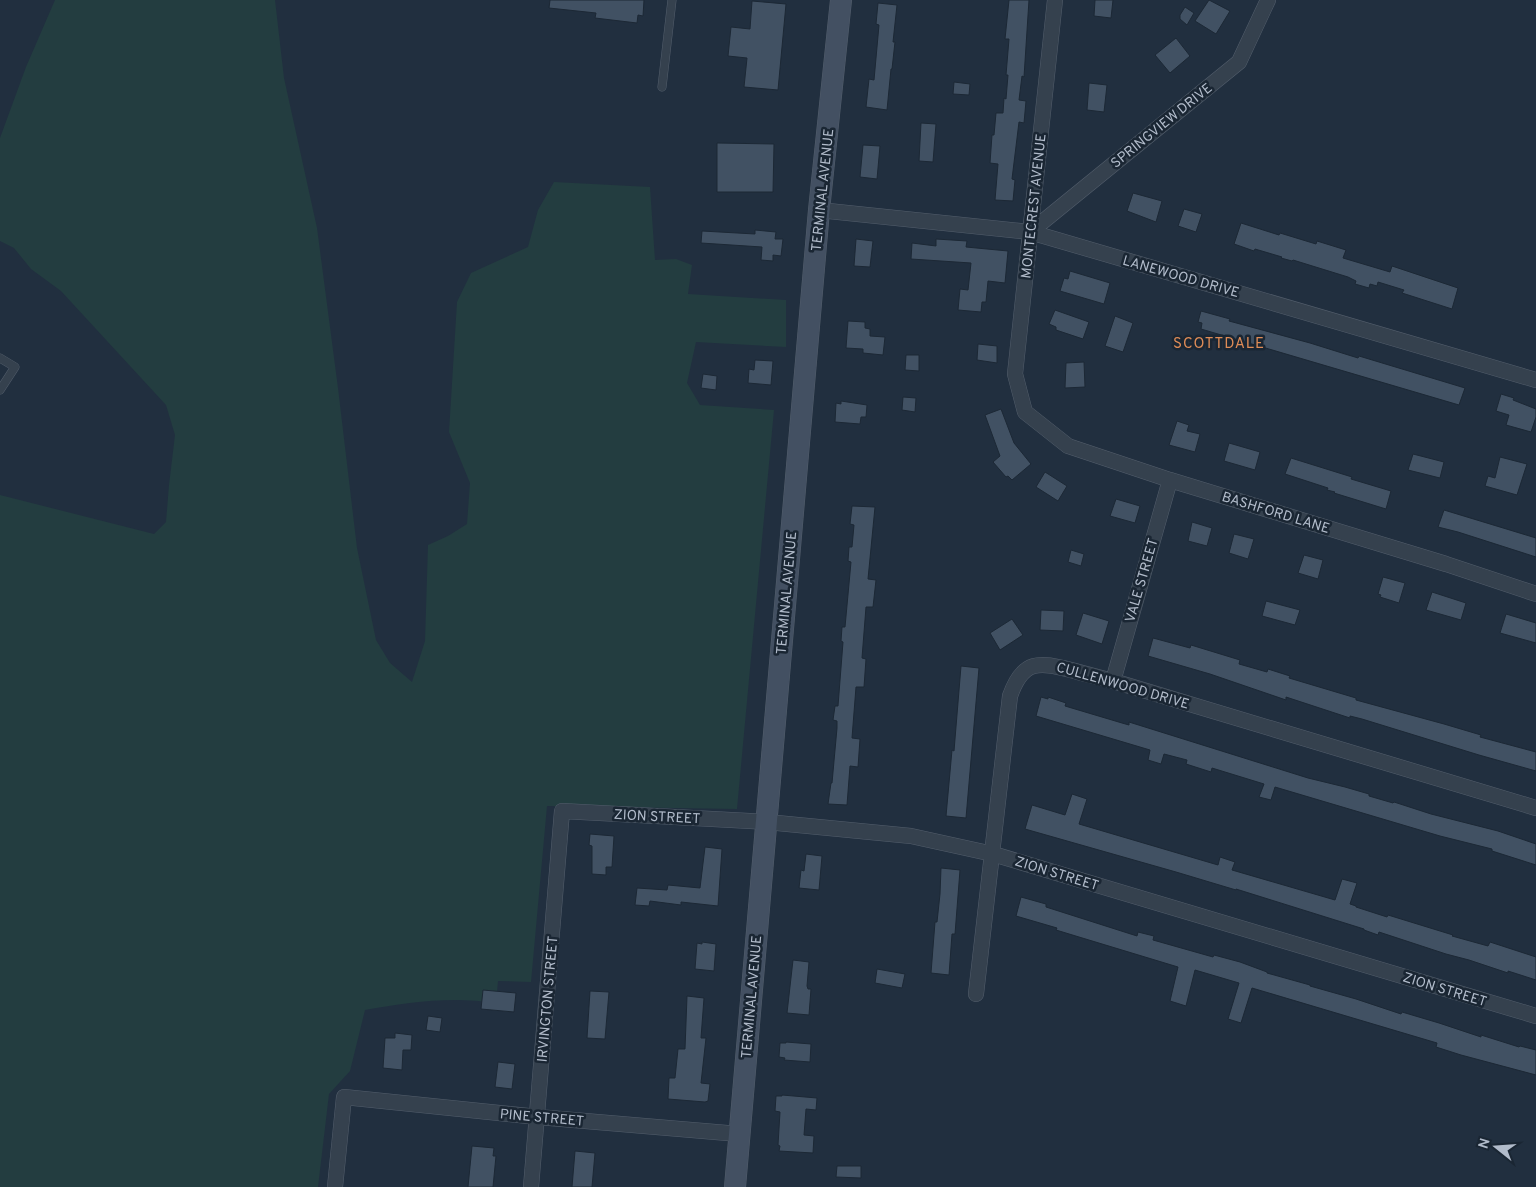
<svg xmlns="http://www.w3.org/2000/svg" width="1536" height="1187" font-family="Overpass,sans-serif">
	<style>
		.green { fill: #233d40 }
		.building { fill: #415163; stroke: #1c2835 }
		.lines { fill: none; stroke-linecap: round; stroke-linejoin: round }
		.lane-casing { stroke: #535e6c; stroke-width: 9 }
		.street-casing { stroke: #535e6c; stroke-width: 16 }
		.secondary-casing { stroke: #535e6c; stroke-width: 22 }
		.lane { stroke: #35414e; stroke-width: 8 }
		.street { stroke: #35414e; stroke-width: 15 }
		.secondary { stroke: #435062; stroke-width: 21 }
		.labels { text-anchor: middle; stroke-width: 5; stroke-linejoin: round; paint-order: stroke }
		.street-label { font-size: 14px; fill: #b1bbca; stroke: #1a2633 }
		.neighbourhood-label { font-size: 15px; letter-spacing: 1px; fill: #df8c57; stroke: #1a2633 }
	</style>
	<rect width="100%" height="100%" fill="#212f3f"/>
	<path class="green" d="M55 0H275L284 78 317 228 338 388 357 548 376 640 390 663 412 682 425 641 428 545 448 536 467 524 470 483 449 432 457 302 471 273 528 247 538 210 554 182 650 187 655 260 676 259 692 265 688 294 786 300V347L696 342 687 383 700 405 774 410 737 809 547 806 531 982 498 981 496 1003C452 996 408 1002 365 1010L350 1071 329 1094 318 1187H0V495L154 534 166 522 169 485 175 435 166 405 61 291 31 269 14 248 0 241V138L26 67Z"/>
	<path class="building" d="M550 0H644L643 16 638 15 637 23 595 18 596 13 549 8Z
		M1009 0H1029L1024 77 1022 76 1019 100 1026 101 1024 123 1019 122 1012 179 1015 180 1013 201 995 200 998 164 990 163 992 135H994L996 113H1003L1004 98 1006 99 1008 75H1006L1009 39H1005Z
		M1095 0H1113L1111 18 1094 16Z
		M1209 0 1230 11 1216 34 1195 21Z
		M752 1 786 4 778 90 744 87 747 58 728 56 731 27 750 29Z
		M878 3 897 5 893 42H895L892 69H891L887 110 866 107 869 79 874 80 879 25 876 24Z
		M1185 7 1194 13 1187 25 1180 19V15Z
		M1176 38 1190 56 1170 73 1155 55Z
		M954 82 970 84 969 95 953 94Z
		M1089 83 1107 85 1104 112 1087 110Z
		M921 123 936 124 933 162 919 161Z
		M717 143 774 144 773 192H717Z
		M863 145 880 146 877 179 860 177Z
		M1133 193 1162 201 1156 222 1127 211Z
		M1184 209 1202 214 1196 232 1178 226Z
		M1241 223 1279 235 1280 233 1316 244 1317 241 1346 250 1343 258 1390 272 1392 266 1458 288 1452 309 1402 293 1404 290 1378 282 1377 286 1370 284 1369 288 1355 284 1356 281 1348 277 1293 260 1292 261 1281 258 1282 257 1255 249 1254 251 1234 244Z
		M755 230 776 232 775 239H783L781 256 773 255V261L761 260 762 247 701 243 702 231 755 234Z
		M856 239 873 241 870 267 854 266Z
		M936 239 967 241 966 247 1008 251 1005 283 988 281 986 302H982L981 312 958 310 960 289 968 290 971 263 911 259 912 243 936 246Z
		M1070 271 1110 283 1104 304 1060 291 1064 278 1068 279Z
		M1055 310 1089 322 1083 339 1056 330V327L1049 324Z
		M1201 311 1230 319 1229 321 1310 343 1358 358 1359 356 1465 388 1459 405 1201 329 1202 323 1198 322Z
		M1115 316 1133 323 1123 352 1105 346Z
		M848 321 865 322V328L870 329V336L885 337 883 355 863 353V349L846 348Z
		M978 344 997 346V363L977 360Z
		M906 355H919V371L905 370Z
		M755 360 773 361 771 385 748 383 749 369 754 370Z
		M1084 362 1085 387 1065 388 1066 363Z
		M703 374 717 376 716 390 701 388Z
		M1501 394 1514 398 1513 400 1536 409V417L1531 432 1506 425 1509 415 1496 411Z
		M903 397 916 398 915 412 902 410Z
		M841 401 867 405 866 417H861L860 424 835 422 836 403 841 404Z
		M1001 409 1014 443 1031 464 1012 480 1008 476 1006 477 993 462 1000 456 985 415Z
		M1177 421 1189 425 1187 431 1200 434 1195 452 1169 445Z
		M1229 443 1260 452 1255 470 1224 461Z
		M1413 454 1444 462 1440 478 1408 470Z
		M1500 457 1527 464 1517 495 1485 486 1488 476 1495 478Z
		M1291 458 1352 477 1351 479 1391 491 1386 509 1334 493 1335 492 1327 490 1328 488 1285 474Z
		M1045 472 1067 486 1058 501 1036 487Z
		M1116 499 1140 506 1135 523 1110 516Z
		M852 506 875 507 868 579 876 580 873 607H866L862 658 866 659 864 687H856L852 738 860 739 858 767 850 766 847 805 828 804 831 783H832L837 728V721L833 720 835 706H838L843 642 841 641 842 627H845L851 562 848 561 849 547H852L854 525 850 524Z
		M1444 510 1536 538V557L1458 532 1438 527Z
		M1192 522 1212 528 1207 546 1188 541Z
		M1234 534 1254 539 1248 559 1229 553Z
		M1071 550 1084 554 1081 566 1068 562Z
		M1304 555 1323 560 1318 579 1298 573Z
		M1383 577 1405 583 1399 603 1380 597 1381 595 1378 594Z
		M1432 592 1466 603 1461 620 1426 610Z
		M1266 601 1300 610 1295 625 1262 616Z
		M1041 610 1064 611 1063 631 1040 630Z
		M1083 613 1109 621 1102 644 1076 635Z
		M1506 614 1536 623V643L1500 633Z
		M1012 619 1023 635 1000 650 990 633Z
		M1153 638 1190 648 1191 645 1240 660 1239 664 1267 672 1268 669 1290 676 1289 678 1356 698V700L1444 724 1481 735 1480 737 1536 752V771L1479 755 1362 719 1350 716V718L1286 697V700L1210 674 1148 656Z
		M961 666 979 668 966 818 946 816 952 750 954 751Z
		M1041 697 1048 699V697L1066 703 1065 706 1122 723 1129 725V722L1308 778 1345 787 1369 794V796L1393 803 1394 802 1431 814 1498 831 1536 844V865L1492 851V849L1440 836 1275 787 1271 800 1259 797 1264 784 1212 768 1211 772 1186 764 1187 760 1164 754 1161 764 1148 760 1150 750 1036 716Z
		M1072 794 1087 799 1079 824 1218 865 1220 857 1235 862 1232 870 1335 900 1342 879 1357 883 1350 904 1356 906V907L1387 917 1388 915 1453 935 1452 936 1488 946 1490 942 1536 957V980L1508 971V973L1469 960 1446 954 1379 932 1378 935 1364 930V929L1236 889V890L1176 872 1025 829 1032 805 1065 815Z
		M590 834 614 836 612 867H606V875L592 874V846L589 845Z
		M705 847 722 849 718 906 681 902V905L650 901 649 906 635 905 637 888 667 890 668 885 700 888Z
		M806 854 822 856 819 890 799 888 801 870 804 871Z
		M941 868 960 870 955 934H952L949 975 931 973 935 922H937L940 894Z
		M1021 897 1046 904V907L1137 936 1138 932 1154 936 1153 940 1213 957 1214 955 1240 962 1267 972V973L1310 985V986L1356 999 1401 1014 1402 1012 1439 1023 1481 1037V1035L1519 1047 1520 1046 1536 1050V1075L1461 1055 1436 1047 1437 1043 1252 988 1241 1023 1228 1019 1239 983 1195 970 1186 1006 1170 1001 1178 967 1079 937 1056 930 1057 928 1016 916Z
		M702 942 716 944 714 971 695 969 697 943 702 944Z
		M793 960 809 962 807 986 808 989H811L809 1015 787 1013Z
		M877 969 905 974 902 988 875 983Z
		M483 990 516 993 514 1012 481 1009Z
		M590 991 609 992 605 1039 587 1038Z
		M687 996 704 998 701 1038H706L701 1083 710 1084 708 1101 705 1102 668 1099 669 1078H675L678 1049H685Z
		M428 1016 442 1018 440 1032 426 1030Z
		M395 1033 412 1035 411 1050H403L402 1070 383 1068 385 1038H395Z
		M786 1042 811 1044 810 1062 784 1060 785 1058 779 1057 780 1043H786Z
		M498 1062 515 1064 512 1089 495 1087Z
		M782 1095 817 1098 816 1110 806 1109 804 1135 814 1136 813 1153 779 1151 780 1146 778 1145 780 1112 775 1111 776 1096H782Z
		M472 1146 494 1148 493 1156H496L493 1187H468Z
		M575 1151 595 1153 592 1187H572Z
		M837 1166H861V1178L836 1177Z"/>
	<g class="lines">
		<g class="lane-casing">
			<path id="lane" d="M662 87 672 0
				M0 358 15 367 0 390"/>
		</g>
		<g class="street-casing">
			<path id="street" d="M1055 0 1015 374 1025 412 1068 446 1170 480 1446 564 1536 594
				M819 210 1030 232 1536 380
				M1030 232 1239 62 1268 0
				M1113 681 1170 480
				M976 994 1010 696C1023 659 1039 662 1071 670 1085 674 1099 677 1113 681L1536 808
				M335 1187 344 1097 538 1117 739 1134
				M531 1187 562 811 767 822 911 836 993 854 1536 1016"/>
		</g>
		<g class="secondary-casing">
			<path id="secondary" d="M735 1187 819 210 841 0"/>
		</g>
		<use href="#lane" class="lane"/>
		<use href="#street" class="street"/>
		<use href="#secondary" class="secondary"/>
	</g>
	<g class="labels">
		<g class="street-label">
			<text transform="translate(1161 125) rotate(-39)" y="5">SPRINGVIEW DRIVE</text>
			<text transform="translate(822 190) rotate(-84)" y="5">TERMINAL AVENUE</text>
			<text transform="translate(1033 206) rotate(-84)" y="5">MONTECREST AVENUE</text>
			<text transform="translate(1181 276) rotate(16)" y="5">LANEWOOD DRIVE</text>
			<text transform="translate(1276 512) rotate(17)" y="5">BASHFORD LANE</text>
			<text transform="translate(1141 580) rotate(-74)" y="5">VALE STREET</text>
			<text transform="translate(786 593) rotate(-85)" y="5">TERMINAL AVENUE</text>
			<text transform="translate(1123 685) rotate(16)" y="5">CULLENWOOD DRIVE</text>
			<text transform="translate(657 816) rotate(3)" y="5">ZION STREET</text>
			<text transform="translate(1057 873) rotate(17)" y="5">ZION STREET</text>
			<text transform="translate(1445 989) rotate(17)" y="5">ZION STREET</text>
			<text transform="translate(751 997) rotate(-85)" y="5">TERMINAL AVENUE</text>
			<text transform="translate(547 999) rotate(-85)" y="5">IRVINGTON STREET</text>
			<text transform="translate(542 1117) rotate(5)" y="5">PINE STREET</text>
		</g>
		<g class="neighbourhood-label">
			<text x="1219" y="348">SCOTTDALE</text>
		</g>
	</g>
	<g transform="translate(1496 1147) rotate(287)" stroke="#1a2633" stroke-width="4" paint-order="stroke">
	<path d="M0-4L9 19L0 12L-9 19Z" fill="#b1bbca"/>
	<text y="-8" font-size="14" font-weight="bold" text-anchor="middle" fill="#b1bbca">N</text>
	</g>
</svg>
